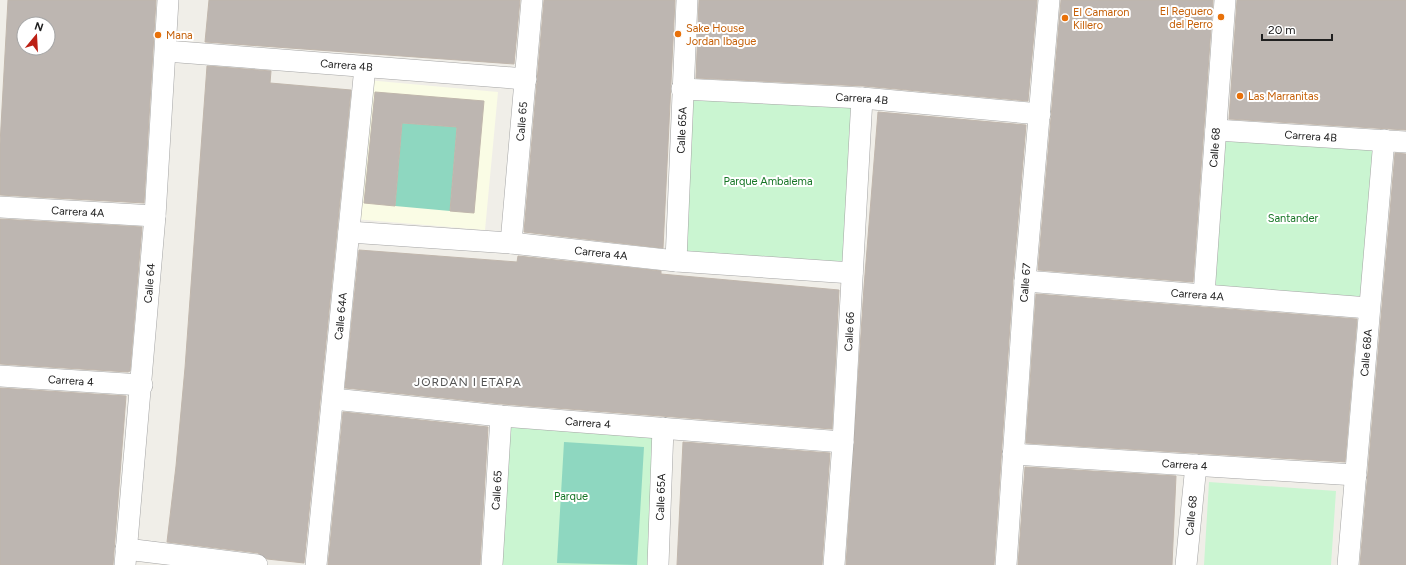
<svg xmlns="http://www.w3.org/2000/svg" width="1406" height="565" font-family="Figtree,sans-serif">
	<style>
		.education { fill: #fafce5 }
		.park { fill: #caf5d1 }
		.pitch { fill: #8ed7c0 }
		.building { fill: #bdb6b1; stroke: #c0b6ac; fill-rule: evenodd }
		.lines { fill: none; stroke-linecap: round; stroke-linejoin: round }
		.street-casing { stroke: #a4a4a4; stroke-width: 22 }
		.street { stroke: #fff; stroke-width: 21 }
		.food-dot { fill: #e8710a; stroke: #fff; stroke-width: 1.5 }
		.labels { text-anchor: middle; stroke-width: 4; stroke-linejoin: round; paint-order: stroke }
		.food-label { font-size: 11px; fill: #c56008; stroke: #fff; text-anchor: start }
		.street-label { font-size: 11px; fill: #202020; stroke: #fff }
		.park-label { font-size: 11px; fill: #177626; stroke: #fff }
		.neighbourhood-label { font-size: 12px; letter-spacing: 1px; fill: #535353; stroke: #fff }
	</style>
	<rect width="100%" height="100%" fill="#f0eee8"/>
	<path class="education" d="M367 80 498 92 485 230 354 219Z"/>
	<path class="park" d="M691 97 856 105 846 267 683 256Z
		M1216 130 1384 140 1367 308 1205 296Z
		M506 424 655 432 648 565H498Z
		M1209 482 1336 491 1331 565H1204Z"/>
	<path class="pitch" d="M402 123 457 127 450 211 395 206Z
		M564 442 644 447 637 565 557 563Z"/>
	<path class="building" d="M8 0H156L144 203 0 195V144ZM24 24H48V48H24Z
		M209 0H520L514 64 205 42Z
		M544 0H675L663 248 524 232Z
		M699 0H1037L1028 101 863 86 696 78Z
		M1061 0H1213L1193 282 1038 270Z
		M1237 0H1406V130L1229 119Z
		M207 66 271 71 270 83 351 90 304 563 267 559 258 553 167 542 176 466 185 368Z
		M375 92 484 101 474 213 450 211 457 127 402 123 395 206 364 203Z
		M878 112 1026 125 1013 280 994 565H846L864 287Z
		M1395 153 1406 154V565H1360Z
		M0 219 142 227 130 371 128 372 0 364Z
		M359 250 517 262 518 256 661 271V274L839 290 832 429 502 404 345 388Z
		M1036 294 1357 319 1345 462 1026 443Z
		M0 388 126 396 113 565H0Z
		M343 412 488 427 480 565H328Z
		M683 442 830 453 822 565H677Z
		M1025 467 1176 476 1172 565H1018Z"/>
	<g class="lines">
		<g class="street-casing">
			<g id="street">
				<path id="s1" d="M166 51 526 79"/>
				<path id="s2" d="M682 89 862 98 1040 114"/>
				<path id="s3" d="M1216 130 1406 142"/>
				<path id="s4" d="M0 207 155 216"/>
				<path id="s5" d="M349 232 511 243 676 261 852 273"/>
				<path id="s6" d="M511 243 532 0"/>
				<path id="s7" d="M676 261 687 0"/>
				<path id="s8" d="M1025 281 1369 308"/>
				<path id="s9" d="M1204 295 1225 0"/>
				<path id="s10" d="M0 376 142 385"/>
				<path id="s11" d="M333 399 501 416 843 442"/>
				<path id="s12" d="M1013 454 1356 475"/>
				<path d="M126 549 257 565"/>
				<path id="s13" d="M125 565 155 216 168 0"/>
				<path id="s14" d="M316 565 365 67"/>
				<path id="s15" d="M492 565 501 416"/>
				<path id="s16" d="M658 565 663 428"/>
				<path id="s17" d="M834 565 843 442 862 98"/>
				<path id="s18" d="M1006 565 1025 281 1049 0"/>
				<path id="s19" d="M1186 565 1196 465"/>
				<path id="s20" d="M1348 565 1384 140"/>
			</g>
		</g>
		<use href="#street" class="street"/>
	</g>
	<g class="food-dot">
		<circle cx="1221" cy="17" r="4"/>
		<circle cx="1065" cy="18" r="4"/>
		<circle cx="678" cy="34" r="4"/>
		<circle cx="158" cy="35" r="4"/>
		<circle cx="1240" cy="96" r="4"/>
	</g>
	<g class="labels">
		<g class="food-label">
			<text x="1213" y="15" text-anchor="end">El Reguero<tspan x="1213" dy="13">del Perro</tspan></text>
			<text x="1073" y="16">El Camaron<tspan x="1073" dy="13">Killero</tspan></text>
			<text x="686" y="32">Sake House<tspan x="686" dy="13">Jordan Ibague</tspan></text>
			<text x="166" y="39">Mana</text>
			<text x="1248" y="100">Las Marranitas</text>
		</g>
		<g class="street-label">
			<text dy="4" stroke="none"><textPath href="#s1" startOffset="181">Carrera 4B</textPath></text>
			<text dy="4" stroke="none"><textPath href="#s2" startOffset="180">Carrera 4B</textPath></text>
			<text dy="4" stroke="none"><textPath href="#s6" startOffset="122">Calle 65</textPath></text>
			<text dy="4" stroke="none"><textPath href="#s7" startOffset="131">Calle 65A</textPath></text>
			<text dy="4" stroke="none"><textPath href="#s3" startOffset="95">Carrera 4B</textPath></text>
			<text dy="4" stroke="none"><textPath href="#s9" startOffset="148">Calle 68</textPath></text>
			<text dy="4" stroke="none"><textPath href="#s4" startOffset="78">Carrera 4A</textPath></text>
			<text dy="4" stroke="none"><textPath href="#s5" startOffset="253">Carrera 4A</textPath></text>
			<text dy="4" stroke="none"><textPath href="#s18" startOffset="283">Calle 67</textPath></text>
			<text dy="4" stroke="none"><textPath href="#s13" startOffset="283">Calle 64</textPath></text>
			<text dy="4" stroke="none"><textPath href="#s8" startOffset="173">Carrera 4A</textPath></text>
			<text dy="4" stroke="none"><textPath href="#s14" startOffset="250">Calle 64A</textPath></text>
			<text dy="4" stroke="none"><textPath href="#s17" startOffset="234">Calle 66</textPath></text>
			<text dy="4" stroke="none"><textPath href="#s20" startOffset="213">Calle 68A</textPath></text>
			<text dy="4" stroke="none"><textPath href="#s10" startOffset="71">Carrera 4</textPath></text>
			<text dy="4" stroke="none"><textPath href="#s11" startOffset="256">Carrera 4</textPath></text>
			<text dy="4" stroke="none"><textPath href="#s12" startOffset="172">Carrera 4</textPath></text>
			<text dy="4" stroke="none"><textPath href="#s15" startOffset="75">Calle 65</textPath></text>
			<text dy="4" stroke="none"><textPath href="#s16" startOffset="68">Calle 65A</textPath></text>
			<text dy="4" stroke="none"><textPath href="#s19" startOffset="50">Calle 68</textPath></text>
		</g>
		<g class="park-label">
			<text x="768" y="185">Parque Ambalema</text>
			<text x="1293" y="222">Santander</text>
			<text x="571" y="500">Parque</text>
		</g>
		<g class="neighbourhood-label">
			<text x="468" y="386">JORDAN I ETAPA</text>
		</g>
	</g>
	<g transform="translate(36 36) rotate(18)"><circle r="19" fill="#ffffff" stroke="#a6a6a6"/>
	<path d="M0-3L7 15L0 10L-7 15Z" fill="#bc2014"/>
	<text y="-6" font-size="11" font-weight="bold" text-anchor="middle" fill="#202020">N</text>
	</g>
	<path d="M1262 34v6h70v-6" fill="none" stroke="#202020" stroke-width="2"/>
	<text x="1268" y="34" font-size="12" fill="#202020" stroke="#ffffff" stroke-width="3" paint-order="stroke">20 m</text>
</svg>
